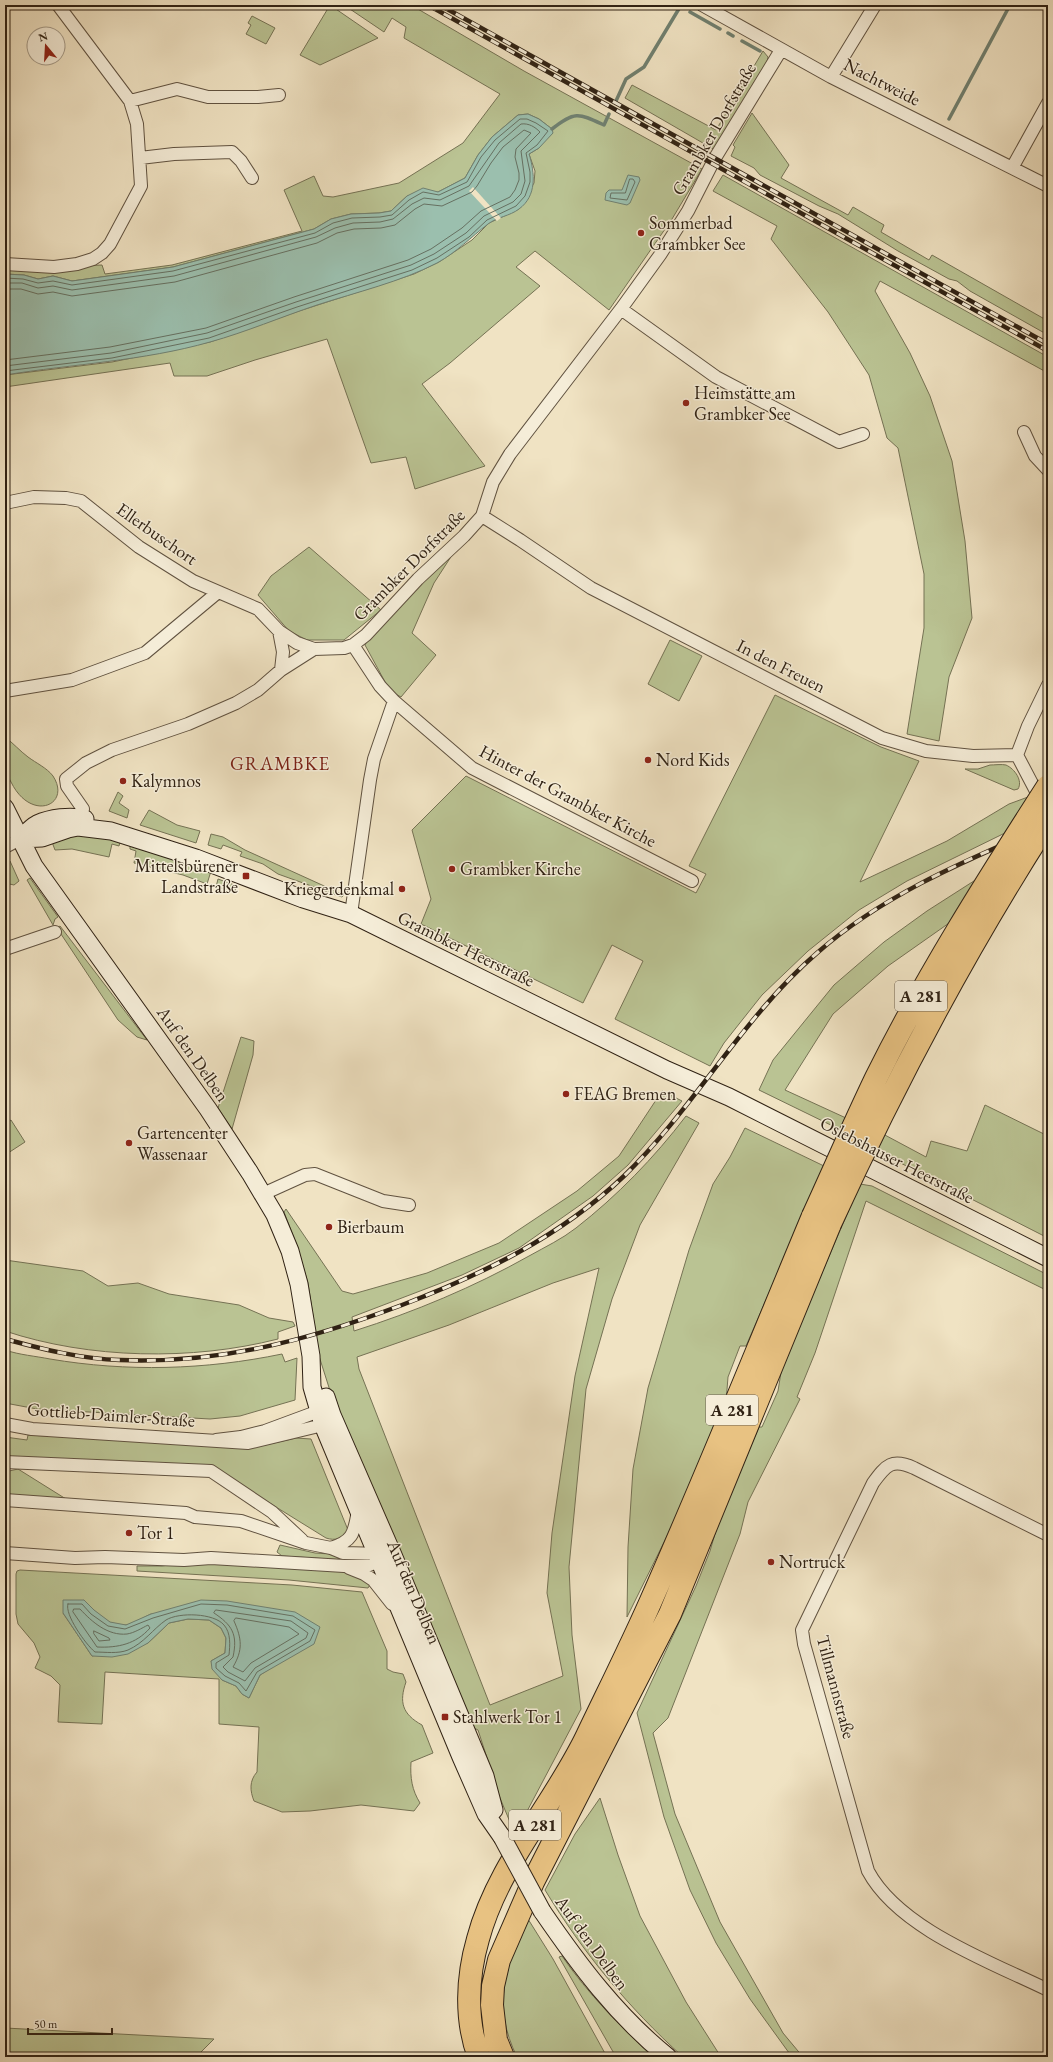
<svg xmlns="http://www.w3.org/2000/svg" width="1053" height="2062" font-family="'EB Garamond',serif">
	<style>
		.green { fill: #bac393; stroke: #757254; fill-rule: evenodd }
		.water { fill: #9bbfae; stroke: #708070 }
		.pier { fill: #f0e3c3 }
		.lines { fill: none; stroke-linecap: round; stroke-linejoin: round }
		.shore { stroke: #667061; stroke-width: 1 }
		.stream { stroke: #708070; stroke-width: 3.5 }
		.minor-casing { stroke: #605240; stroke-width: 14 }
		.secondary-casing { stroke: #302214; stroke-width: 19 }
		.motorway-casing { stroke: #302214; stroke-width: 24 }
		.minor { stroke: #f5edd8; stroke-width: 12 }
		.secondary { stroke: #f5edd8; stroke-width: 17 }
		.motorway { stroke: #e8c282; stroke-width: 22 }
		.rail-casing { stroke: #302214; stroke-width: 4.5 }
		.rail { stroke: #f5edd8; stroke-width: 3; stroke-dasharray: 9; stroke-linecap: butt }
		.secondary-bridge-casing { stroke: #302214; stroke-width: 19; stroke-linecap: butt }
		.motorway-bridge-casing { stroke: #302214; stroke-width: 24; stroke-linecap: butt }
		.secondary-bridge { stroke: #f5edd8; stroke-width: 17 }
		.motorway-bridge { stroke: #e8c282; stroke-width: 22 }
		.poi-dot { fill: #8f2418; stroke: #f5edd8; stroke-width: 1.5 }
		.labels { text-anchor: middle; stroke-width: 3; stroke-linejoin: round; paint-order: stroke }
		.shield { fill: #f5edd8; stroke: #6b5f4f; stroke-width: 1 }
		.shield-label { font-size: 17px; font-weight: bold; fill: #302214 }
		.street-label { font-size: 18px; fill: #302214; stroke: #f5edd8 }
		.poi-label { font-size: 18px; fill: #302214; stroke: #f5edd8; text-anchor: start }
		.neighbourhood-label { font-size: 19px; letter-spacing: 1px; fill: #7a1f14; stroke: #f5edd8 }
	</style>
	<rect width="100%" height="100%" fill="#f0e3c3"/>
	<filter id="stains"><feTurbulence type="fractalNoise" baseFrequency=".005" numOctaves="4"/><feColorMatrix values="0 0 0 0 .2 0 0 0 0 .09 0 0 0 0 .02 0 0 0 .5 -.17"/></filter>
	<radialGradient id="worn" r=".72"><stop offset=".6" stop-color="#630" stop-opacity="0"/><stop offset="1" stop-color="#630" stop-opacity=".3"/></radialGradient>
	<path class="green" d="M330 5 378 38 320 65 300 55Z
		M344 5H411L524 71 702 169 672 219 609 310 535 251 516 267 540 286 450 363 422 384 485 466 415 489 406 457 371 463 327 339 255 360 207 376H174L170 363 5 387V375L112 362 210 342 299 311 414 274 439 262 472 240 489 223 519 209 534 183 535 171 529 154 539 148 552 129 539 119 528 114 518 115 492 137 478 155 465 178 438 192 407 196 391 211 379 213 351 214 331 219 314 229 173 267 72 281 53 276 38 279 24 275 5 274V269L102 265 105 274 172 265 302 231 284 190 314 176 323 196 333 197 399 183 463 143 500 94 404 38 406 27 392 18 384 32Z
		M252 16 275 28 266 44 246 34 251 25 248 23Z
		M763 51 768 57 766 67 715 150 625 98 632 85 716 130Z
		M752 113 789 165 781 178 848 215 853 207 884 225 881 232 929 260 932 255 1048 321V335L970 291 957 281 949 279 898 251 838 214 819 206 760 175 754 168 731 156 735 147 733 145Z
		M723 175 1048 357V373L880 281 875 291 910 353 930 396 952 461 965 541 972 618 949 677 939 741 907 734 924 628V574L898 448 887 438 869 375 828 312 771 239 777 226 713 191Z
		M309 547 381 610 344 640H307L289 631 258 595 271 576Z
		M456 549 434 583 412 633 436 655 401 697 390 691 365 645 368 639 426 577Z
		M670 640 702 656 679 701 648 684Z
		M775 695 881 747 919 761 860 882 947 841 1009 804 1028 797 1007 832 907 881 859 910 808 951 762 995 724 1043 710 1066 615 1019 643 961 612 945 583 1003 421 924 431 899 412 830 466 776 696 893 706 874 689 866Z
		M5 737C13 743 20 751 28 757 36 763 47 768 53 776 72 805 31 823 11 782 9 778 6 774 5 771 3 761 5 747 5 737Z
		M990 765C994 765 1002 764 1006 765 1015 769 1023 781 1018 789L1014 790 965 769H978Z
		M118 792 123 796 119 803 129 810 127 818 109 811Z
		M149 810 177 825 200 831 196 843 140 825Z
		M75 834 104 837 120 842 119 846 112 844 109 857 72 849 55 850 52 842Z
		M211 834 223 837 245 850 344 895 342 897 278 874 263 864 240 856 242 852 223 845 221 849 208 845Z
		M130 846 211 871 207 884 183 875 134 863 136 851 130 849Z
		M5 859 10 861 19 881 14 885 5 883Z
		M30 878 58 917 55 919 53 925 27 880Z
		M218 879 237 886 235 891 216 887Z
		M977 879 952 921 888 966 833 1014 785 1090 846 1118 841 1130 759 1090 773 1060 834 985 884 942 927 911Z
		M60 926 147 1040 137 1037 118 1020 57 928Z
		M241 1037 254 1041 253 1055 232 1129 218 1108Z
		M662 1091 682 1101 628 1165 593 1196 519 1248 462 1275 352 1317 354 1331C414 1312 474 1287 529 1256 545 1247 562 1239 576 1228 617 1196 654 1158 686 1116L699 1123 640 1225 612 1299 586 1389 569 1567 572 1635 581 1709 515 1834 500 1798 478 1730 472 1727 332 1397 319 1356 308 1283 297 1246 284 1212 286 1209 342 1291 353 1294 427 1273 499 1243 577 1191 619 1156ZM599 1268 575 1376 552 1533 547 1593 563 1676 490 1705 359 1369 357 1357 449 1325 553 1283Z
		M985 1105 1048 1136V1238L875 1150 883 1134 926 1157 931 1141 967 1151Z
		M11 1120 25 1142 5 1155V1124Z
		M745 1128 824 1166 746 1346H740L728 1377 726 1402 674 1522 627 1617 628 1547 633 1469 648 1388 689 1250 713 1184 730 1157Z
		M860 1184 872 1186 1048 1275V1291L866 1201 815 1353 797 1397 800 1399 748 1502 740 1534 668 1718 653 1733 675 1814 720 1922 783 2033 803 2057H792L750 1999 716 1943 690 1890 664 1817 637 1713 696 1586 710 1551 719 1520 759 1427H762L778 1391 782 1366Z
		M5 1260 83 1271 108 1286 138 1283 169 1294 239 1305 269 1318 293 1322 295 1326 278 1332V1339C192 1361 89 1359 5 1331Z
		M5 1350C20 1355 35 1356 50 1359 127 1372 205 1370 282 1354L285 1362 297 1358 295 1400 240 1416 210 1419 37 1409 5 1403Z
		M28 1435 247 1447 265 1445 296 1438 311 1439 348 1530C343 1539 335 1541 326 1538L213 1468 5 1459V1437L27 1440Z
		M18 1469 66 1499 5 1496V1472Z
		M280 1545 315 1553 360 1556 361 1561 282 1556 277 1552Z
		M190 1562 340 1571 352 1573 371 1583 368 1588 289 1580 137 1571V1566H162Z
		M20 1570 292 1585 362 1592 387 1651V1669L393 1672 403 1674 406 1682C399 1702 402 1714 422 1725L433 1753 411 1762C410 1778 412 1790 420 1803L414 1811 361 1805 310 1811 282 1812 254 1801C250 1791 249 1781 257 1772L259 1727 219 1724V1679L105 1672 102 1724 58 1722 60 1685 51 1676 35 1668 40 1657 34 1643 18 1624 16 1614V1574L17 1571ZM84 1600C95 1612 108 1627 126 1625 134 1624 144 1617 151 1614L320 1628 285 1659 260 1675 249 1698 242 1694 236 1686 222 1680 211 1661 225 1653 226 1638 221 1628 209 1620 188 1619 169 1623 148 1643 92 1656 63 1613Z
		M600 1798 618 1855 640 1916 686 2002 721 2057H683C628 2007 584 1954 545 1890L575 1834Z
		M528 1919 553 1959 607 2057H517C492 2006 504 1968 528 1919Z
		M562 1956C588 1994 620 2026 653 2057H616L559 1957Z
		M5 2028 214 2039 196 2057H5Z"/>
	<path class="water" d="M528 114 539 119 552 129 553 133 539 148 529 154C535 173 537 196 519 209 510 216 497 217 488 224 471 237 457 252 437 263 400 282 357 292 317 305 281 317 246 332 210 342 143 361 73 364 5 375V274L24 275 38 279 53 276 72 281 173 267 314 229 331 219 351 214 379 213 391 211 407 196 423 188 438 192 465 178 478 155 492 137 518 115Z
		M628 175 639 177 640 180 630 203 627 205 605 200 606 193 609 190H622Z
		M63 1600H84L94 1610 110 1622 126 1625 151 1614 201 1600 227 1601 295 1612 320 1627 314 1644 260 1675 249 1698 242 1694 236 1686 222 1680 212 1669 211 1661 225 1653 226 1638 221 1628 209 1620 188 1619 169 1623 148 1643 128 1654 112 1657 92 1656 63 1613Z"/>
	<path class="pier" d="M473 187 501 218 497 221 469 191Z"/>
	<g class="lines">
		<path class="shore" d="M630 179H633L635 182 627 200 610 198 611 193H625Z
			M5 278 23 279 38 283 53 281 72 285 173 271 315 233 333 223 352 218 380 217 392 215 409 200 423 192 439 195 467 182 481 157 495 140 520 119H527L536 123 548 131 537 145 526 153 530 172V182L525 196 516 206 487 220 469 237 437 258 412 270 297 307 209 338 112 358 5 371
			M5 283H22L38 288 53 286 72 290 174 276 316 237 335 228 353 223 380 222 393 219 412 204 424 198 440 200 469 186 499 143 521 124C529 123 535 127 540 132L521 151 525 181 521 194 513 202 484 216 466 233 434 254 411 265 296 302 207 333 111 353 5 366
			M5 289H21L38 294 53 292 72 296 175 282 317 243 337 233 354 229 381 228 395 225 415 209 424 204 442 206 472 192 477 186 491 163 503 147 524 130 531 133 516 149 515 157 519 173V180L515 190 510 197 481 211 462 228 431 249 408 260 294 297 206 328 110 347 5 360
			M68 1604H82L91 1614 108 1626 125 1629 153 1618 201 1604 227 1605 293 1616 315 1630 310 1641 257 1672 246 1691 239 1683 225 1676 216 1668V1663L229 1655C230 1645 231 1633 224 1625 214 1613 179 1612 166 1620 153 1629 144 1643 128 1650 118 1654 105 1652 95 1652 86 1645 64 1614 68 1604Z
			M74 1609H80C92 1622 108 1636 127 1634 134 1633 142 1628 148 1625L150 1628C136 1644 118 1648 97 1647L73 1612Z
			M216 1610 291 1621 308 1633 306 1638 255 1668 245 1681 228 1672 223 1667 233 1657C238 1634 232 1625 214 1613Z
			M236 1618 289 1627 299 1634 251 1663 243 1672 233 1667C243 1650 242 1639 234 1621Z
			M94 1631 109 1638 110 1640 99 1641 94 1634Z"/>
		<path class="stream" d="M690 12 720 29
			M728 33 733 36
			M742 41 760 51
			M616 101 626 79 644 67 680 7 683 8
			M949 119 1010 5
			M552 129C575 111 578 113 604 125L609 114"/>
		<g class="minor-casing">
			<path id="minor" d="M702 5 831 77 1048 186
				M831 77 875 5
				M130 101 177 89 208 97H258L279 95
				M140 158 174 154 232 152 241 161 252 178
				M1012 168 1048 103
				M5 264 54 267 77 264 93 259 102 253 110 244 141 186 137 124 130 101 58 5
				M621 309 716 377 839 442 863 434
				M1024 432 1035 456 1048 470
				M5 503 34 497 66 498 81 501 139 547 193 581 258 609 279 631 297 643 314 649
				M482 516 520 540 591 588 882 738 926 751 973 756 1017 755
				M279 631 283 652 281 670
				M353 645 380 686 394 701 472 768 692 881
				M5 691 72 680 145 653 217 593
				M1017 755 1028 726 1048 685
				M1017 755 1048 814
				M79 825 83 809 67 786 66 779 86 763 112 750 188 724 236 703 258 690 281 670 314 649 344 648 353 645 366 635 418 579 464 536 482 516 493 482 510 454 621 309 660 255 688 211 715 158 781 50
				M5 847 20 839
				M351 914 370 780 374 759 394 701
				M5 949 55 932
				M263 1194 305 1175 315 1174 383 1201 409 1205
				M5 1424 32 1429 248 1443 323 1425 332 1415 319 1411 265 1431 241 1437 216 1440
				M5 1462 211 1471 272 1512 302 1540
				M5 1500 186 1513 195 1517 241 1521 306 1543 331 1548 343 1553 384 1554
				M1048 1535 914 1468C892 1458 886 1465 873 1483L802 1630 804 1644 868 1871C899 1929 991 1962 1048 1990
				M331 1548C354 1541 354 1532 358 1511
				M5 1553 75 1558 105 1557 184 1560 211 1558 344 1566H367L387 1558
				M349 1568 364 1574 373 1580 392 1604"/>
		</g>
		<g class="secondary-casing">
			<path id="secondary" d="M5 808 34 866 208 1109 250 1173 275 1215 290 1251 299 1284 311 1356 312 1387 323 1425 461 1757 486 1814 502 1837
				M20 839 42 838 68 829 78 827 111 831 196 858 303 899 351 914 667 1070 729 1097 1048 1258
				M20 839C25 834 31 827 37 824 50 818 71 815 85 819
				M326 1397 332 1415 393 1555 485 1776 494 1810
				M542 1911C579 1965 617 2016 668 2057"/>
		</g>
		<g class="motorway-casing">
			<path id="motorway" d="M479 2057C465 2020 467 1977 478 1939 498 1864 554 1805 587 1736 608 1692 630 1648 650 1603 707 1475 759 1345 813 1216
				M503 2057 496 2040 492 2005 493 1986 499 1960 533 1882 670 1614 830 1224"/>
		</g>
		<use href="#minor" class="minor"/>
		<use href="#secondary" class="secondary"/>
		<use href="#motorway" class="motorway"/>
		<g class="rail-casing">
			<path id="rail" d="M428 5 1048 351
				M440 5 1048 344
				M5 1339C42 1349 81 1359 120 1360 220 1364 309 1340 402 1305 483 1274 560 1237 624 1176 695 1107 742 1018 817 953 884 894 967 860 1048 825"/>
		</g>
		<use href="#rail" class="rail"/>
		<g class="secondary-bridge-casing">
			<path id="secondary-bridge" d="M502 1837 542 1911"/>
		</g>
		<g class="motorway-bridge-casing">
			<path id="motorway-bridge" d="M813 1216C834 1170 854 1124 876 1078 926 977 987 881 1048 786
				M830 1224C894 1084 965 950 1048 821"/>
		</g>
		<use href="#secondary-bridge" class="secondary-bridge"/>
		<use href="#motorway-bridge" class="motorway-bridge"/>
	</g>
	<g class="poi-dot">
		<circle cx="641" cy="233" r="4"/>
		<circle cx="686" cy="403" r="4"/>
		<circle cx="648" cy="760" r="4"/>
		<circle cx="123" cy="781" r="4"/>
		<circle cx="452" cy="869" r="4"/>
		<rect x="242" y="872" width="8" height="8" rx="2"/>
		<circle cx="402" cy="889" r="4"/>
		<circle cx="566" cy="1094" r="4"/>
		<circle cx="129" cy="1143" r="4"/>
		<circle cx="329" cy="1227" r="4"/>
		<circle cx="129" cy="1533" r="4"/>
		<circle cx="771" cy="1562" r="4"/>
		<rect x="441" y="1713" width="8" height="8" rx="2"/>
	</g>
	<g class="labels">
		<g class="shield">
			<rect x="895" y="981" width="52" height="30" rx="3"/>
			<rect x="706" y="1395" width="52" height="30" rx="3"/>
			<rect x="509" y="1810" width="52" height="30" rx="3"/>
		</g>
		<g class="shield-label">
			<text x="921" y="1002">A 281</text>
			<text x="732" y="1416">A 281</text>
			<text x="535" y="1831">A 281</text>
		</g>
		<g class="street-label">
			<text transform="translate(882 82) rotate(27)" y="6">Nachtweide</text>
			<text transform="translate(714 129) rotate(-60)" y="6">Grambker Dorfstraße</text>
			<text transform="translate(157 534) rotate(35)" y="6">Ellerbuschort</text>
			<text transform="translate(409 565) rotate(-45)" y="6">Grambker Dorfstraße</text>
			<text transform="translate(781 666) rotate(27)" y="6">In den Freuen</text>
			<text transform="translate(568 796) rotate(28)" y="6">Hinter der Grambker Kirche</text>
			<text transform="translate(466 949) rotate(26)" y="6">Grambker Heerstraße</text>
			<text transform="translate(193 1054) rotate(55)" y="6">Auf den Delben</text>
			<text transform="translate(897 1160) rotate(27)" y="6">Oslebshauser Heerstraße</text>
			<text transform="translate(111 1415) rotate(4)" y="6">Gottlieb-Daimler-Straße</text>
			<text transform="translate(414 1592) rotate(67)" y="6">Auf den Delben</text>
			<text transform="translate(836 1687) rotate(75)" y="6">Tillmannstraße</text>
			<text transform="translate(592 1943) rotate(54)" y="6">Auf den Delben</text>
		</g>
		<g class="poi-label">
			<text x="649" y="229">Sommerbad<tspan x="649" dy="21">Grambker See</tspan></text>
			<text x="694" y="399">Heimstätte am<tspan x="694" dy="21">Grambker See</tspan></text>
			<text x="656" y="766">Nord Kids</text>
			<text x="131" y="787">Kalymnos</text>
			<text x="238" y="872" text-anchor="end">Mittelsbürener<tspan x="238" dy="21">Landstraße</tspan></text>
			<text x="460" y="875">Grambker Kirche</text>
			<text x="394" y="895" text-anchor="end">Kriegerdenkmal</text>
			<text x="574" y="1100">FEAG Bremen</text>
			<text x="137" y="1139">Gartencenter<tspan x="137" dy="21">Wassenaar</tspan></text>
			<text x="337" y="1233">Bierbaum</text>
			<text x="137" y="1539">Tor 1</text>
			<text x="779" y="1568">Nortruck</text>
			<text x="453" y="1723">Stahlwerk Tor 1</text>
		</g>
		<g class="neighbourhood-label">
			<text x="280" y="770">GRAMBKE</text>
		</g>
	</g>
	<rect width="1053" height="2062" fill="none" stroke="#f0e3c3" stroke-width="20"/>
	<rect x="6" y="6" width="1041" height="2050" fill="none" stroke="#302214" stroke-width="2"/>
	<rect x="10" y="10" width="1033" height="2042" fill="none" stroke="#302214"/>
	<g transform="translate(46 46) rotate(342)"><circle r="19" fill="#f5edd8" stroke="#a69c8a"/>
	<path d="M0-3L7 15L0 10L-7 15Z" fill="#8f2418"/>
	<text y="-6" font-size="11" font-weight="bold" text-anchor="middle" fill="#302214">N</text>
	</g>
	<path d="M28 2028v6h84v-6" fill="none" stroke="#302214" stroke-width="2"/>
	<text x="34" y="2028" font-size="12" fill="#302214" stroke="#f5edd8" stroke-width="3" paint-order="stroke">50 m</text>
	<rect width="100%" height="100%" filter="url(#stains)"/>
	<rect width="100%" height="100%" fill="url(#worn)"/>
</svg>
